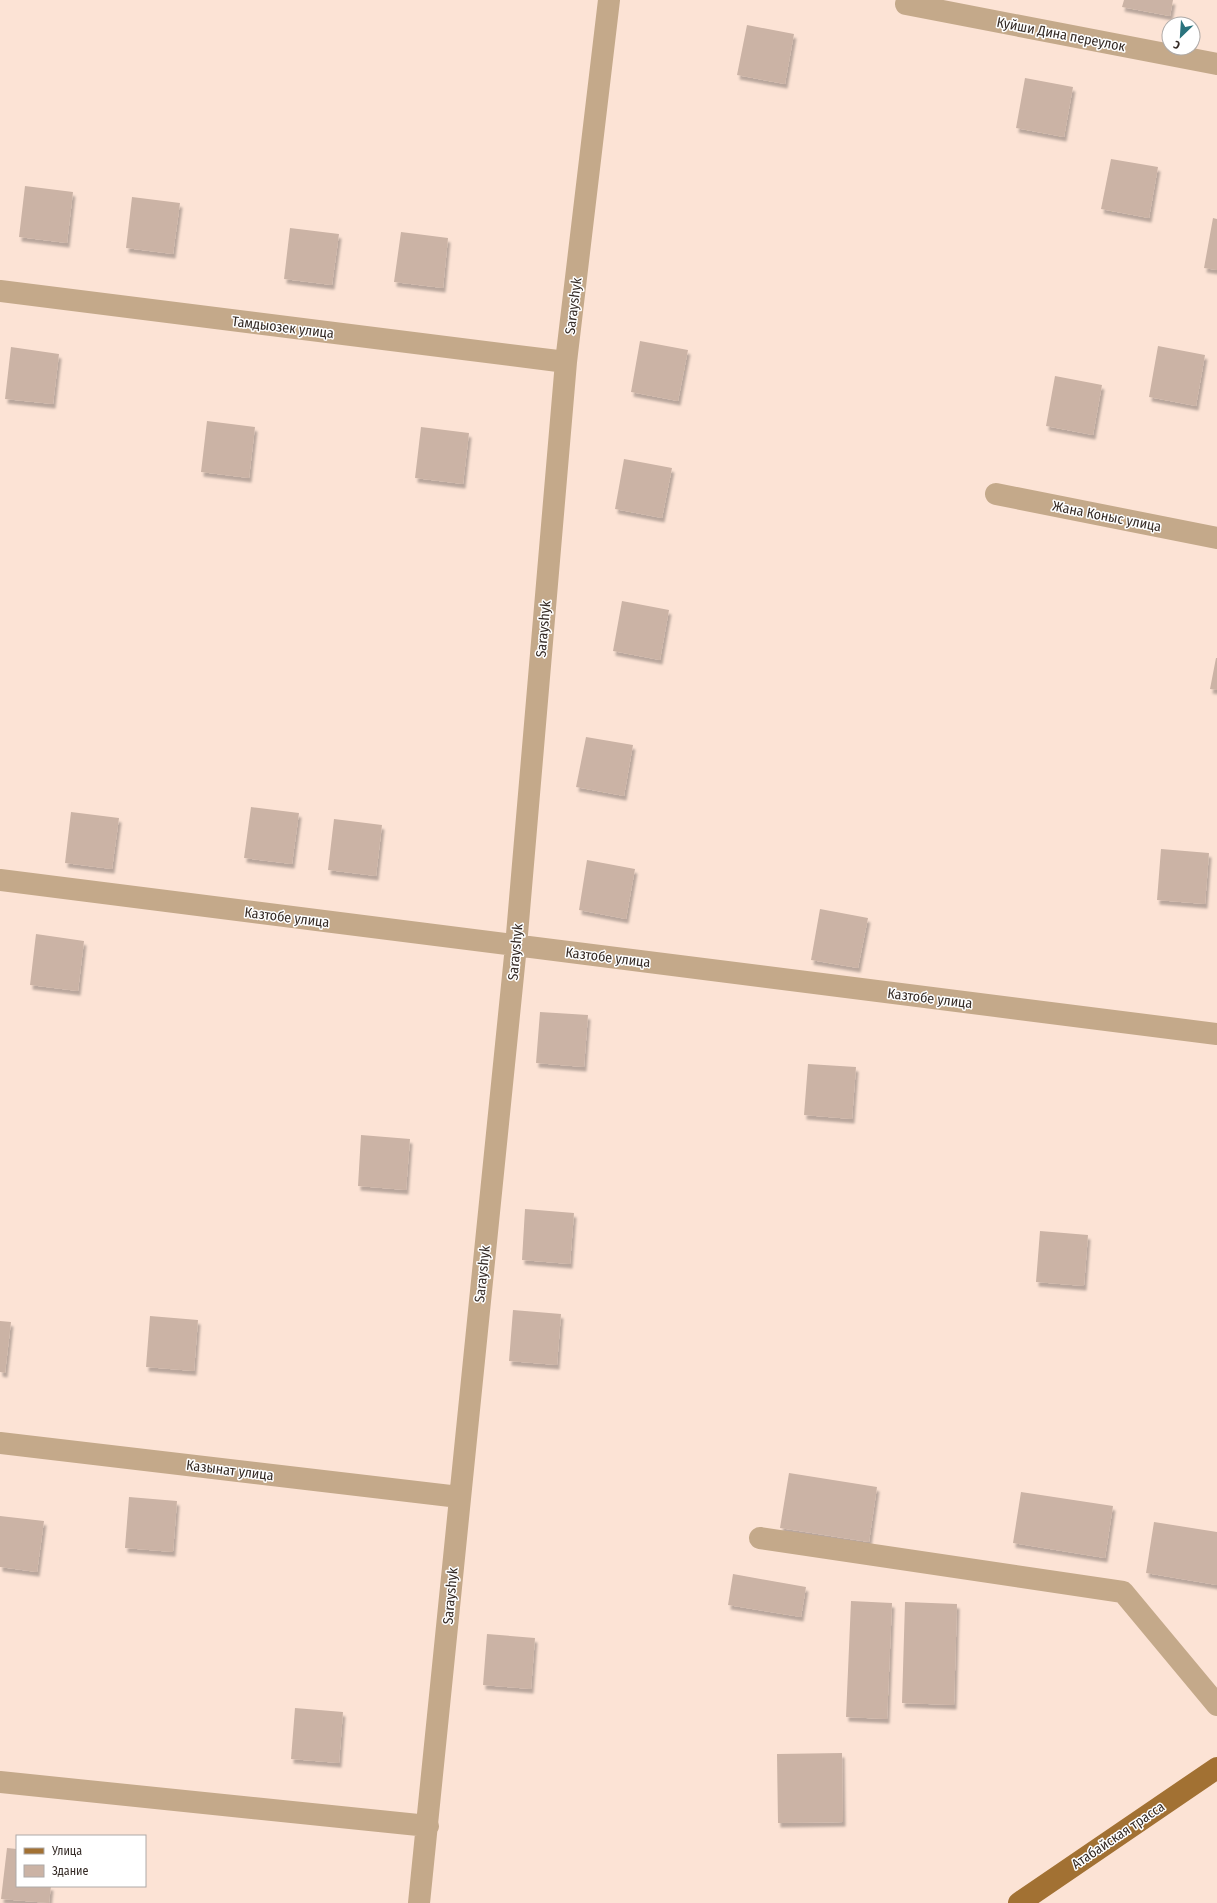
<svg xmlns="http://www.w3.org/2000/svg" width="1217" height="1903" font-family="'Fira Sans Condensed',sans-serif">
	<style>
		.building { fill: #cbb3a5; filter: url(#shadow) }
		.lines { fill: none; stroke-linecap: round; stroke-linejoin: round }
		.minor { stroke: #c4a98a; stroke-width: 22 }
		.major { stroke: #a27133; stroke-width: 22 }
		.labels { text-anchor: middle; stroke-width: 3; stroke-linejoin: round; paint-order: stroke }
		.street-label { font-size: 14px; fill: #342a25; stroke: #fff }
	</style>
	<defs>
		<filter id="shadow"><feDropShadow dx="2.5" dy="4.5" stdDeviation="1" flood-color="#0004"/></filter>
	</defs>
	<rect width="100%" height="100%" fill="#fce3d5"/>
	<path class="building" d="M1124 0H1173L1170 16 1122 7Z
		M747 25 794 34 785 84 737 75Z
		M1025 78 1073 87 1064 137 1016 128Z
		M1111 159 1158 167 1149 218 1101 209Z
		M25 186 73 192 67 243 19 237Z
		M132 197 180 203 173 254 126 248Z
		M1213 218 1217 219V270L1204 268Z
		M290 228 339 234 332 285 284 279Z
		M401 232 448 238 443 288 394 282Z
		M640 341 688 350 678 401 631 392Z
		M1158 346 1205 355 1196 406 1149 397Z
		M11 347 59 354 53 404 5 399Z
		M1055 376 1102 385 1093 435 1046 426Z
		M207 421 255 427 249 478 201 472Z
		M421 427 469 433 463 484 415 478Z
		M624 459 672 468 662 518 615 509Z
		M622 601 669 610 660 660 613 651Z
		M1216 658H1217V690L1210 689Z
		M586 737 633 745 624 796 576 787Z
		M251 807 299 813 292 864 244 858Z
		M71 812 119 818 112 869 65 863Z
		M334 819 382 825 376 876 328 870Z
		M1161 849 1209 853 1205 904 1157 900Z
		M587 860 635 869 626 919 579 910Z
		M820 909 868 918 858 968 811 960Z
		M36 934 84 941 78 991 30 985Z
		M540 1012 588 1015 584 1067 536 1063Z
		M808 1064 856 1067 852 1119 804 1115Z
		M361 1135 410 1139 406 1190 358 1186Z
		M525 1209 574 1213 570 1264 522 1260Z
		M1040 1231 1088 1235 1084 1286 1036 1282Z
		M513 1310 561 1314 557 1365 509 1361Z
		M150 1316 198 1320 194 1371 146 1367Z
		M0 1321 11 1322 5 1373 0 1372Z
		M789 1473 877 1487 869 1542 780 1528Z
		M1021 1492 1113 1506 1105 1558 1013 1543Z
		M129 1497 177 1501 173 1552 125 1548Z
		M0 1516 44 1521 37 1572 0 1567Z
		M1154 1522 1217 1532V1585L1146 1573Z
		M733 1574 806 1587 801 1617 728 1605Z
		M851 1601 892 1603 887 1719 846 1717Z
		M905 1602 957 1604 954 1705 902 1703Z
		M487 1634 535 1638 531 1689 483 1685Z
		M295 1708 343 1712 339 1763 291 1759Z
		M842 1753 843 1822 778 1823 777 1754Z
		M7 1848 17 1849V1886H51L49 1903 1 1899Z"/>
	<g class="lines">
		<path class="minor" d="M906 4 1217 64
			M0 291 566 362
			M996 494 1217 538
			M0 880 1217 1034
			M0 1443 459 1497
			M760 1538 1123 1592 1217 1705
			M0 1782 428 1826
			M419 1903 516 946 566 362 609 0"/>
		<path class="major" d="M1019 1903 1217 1768"/>
	</g>
	<g class="labels">
		<g class="street-label">
			<text transform="translate(1061 34) rotate(11)" y="5">Куйши Дина переулок</text>
			<text transform="translate(573 306) rotate(-83)" y="5">Sarayshyk</text>
			<text transform="translate(283 327) rotate(7)" y="5">Тамдыозек улица</text>
			<text transform="translate(1107 516) rotate(11)" y="5">Жана Коныс улица</text>
			<text transform="translate(543 629) rotate(-85)" y="5">Sarayshyk</text>
			<text transform="translate(287 917) rotate(7)" y="5">Казтобе улица</text>
			<text transform="translate(515 952) rotate(-85)" y="5">Sarayshyk</text>
			<text transform="translate(608 957) rotate(7)" y="5">Казтобе улица</text>
			<text transform="translate(930 998) rotate(7)" y="5">Казтобе улица</text>
			<text transform="translate(482 1274) rotate(-84)" y="5">Sarayshyk</text>
			<text transform="translate(230 1470) rotate(7)" y="5">Казынат улица</text>
			<text transform="translate(450 1596) rotate(-85)" y="5">Sarayshyk</text>
			<text transform="translate(1118 1835) rotate(-34)" y="5">Атабайская трасса</text>
		</g>
	</g>
	<rect x="16" y="1835" width="130" height="52" fill="#ffffff" stroke="#aeaaa8"/>
	<rect x="24" y="1848" width="20" height="6" fill="#a27133" stroke="#aeaaa8"/>
	<text x="52" y="1855" font-size="12" fill="#342a25">Улица</text>
	<rect x="24" y="1865" width="20" height="12" fill="#cbb3a5" stroke="#aeaaa8"/>
	<text x="52" y="1875" font-size="12" fill="#342a25">Здание</text>
	<g transform="translate(1181 36) rotate(205)"><circle r="19" fill="#ffffff" stroke="#aeaaa8"/>
	<path d="M0-3L7 15L0 10L-7 15Z" fill="#2a737d"/>
	<text y="-6" font-size="11" font-weight="bold" text-anchor="middle" fill="#342a25">С</text>
	</g>
</svg>
